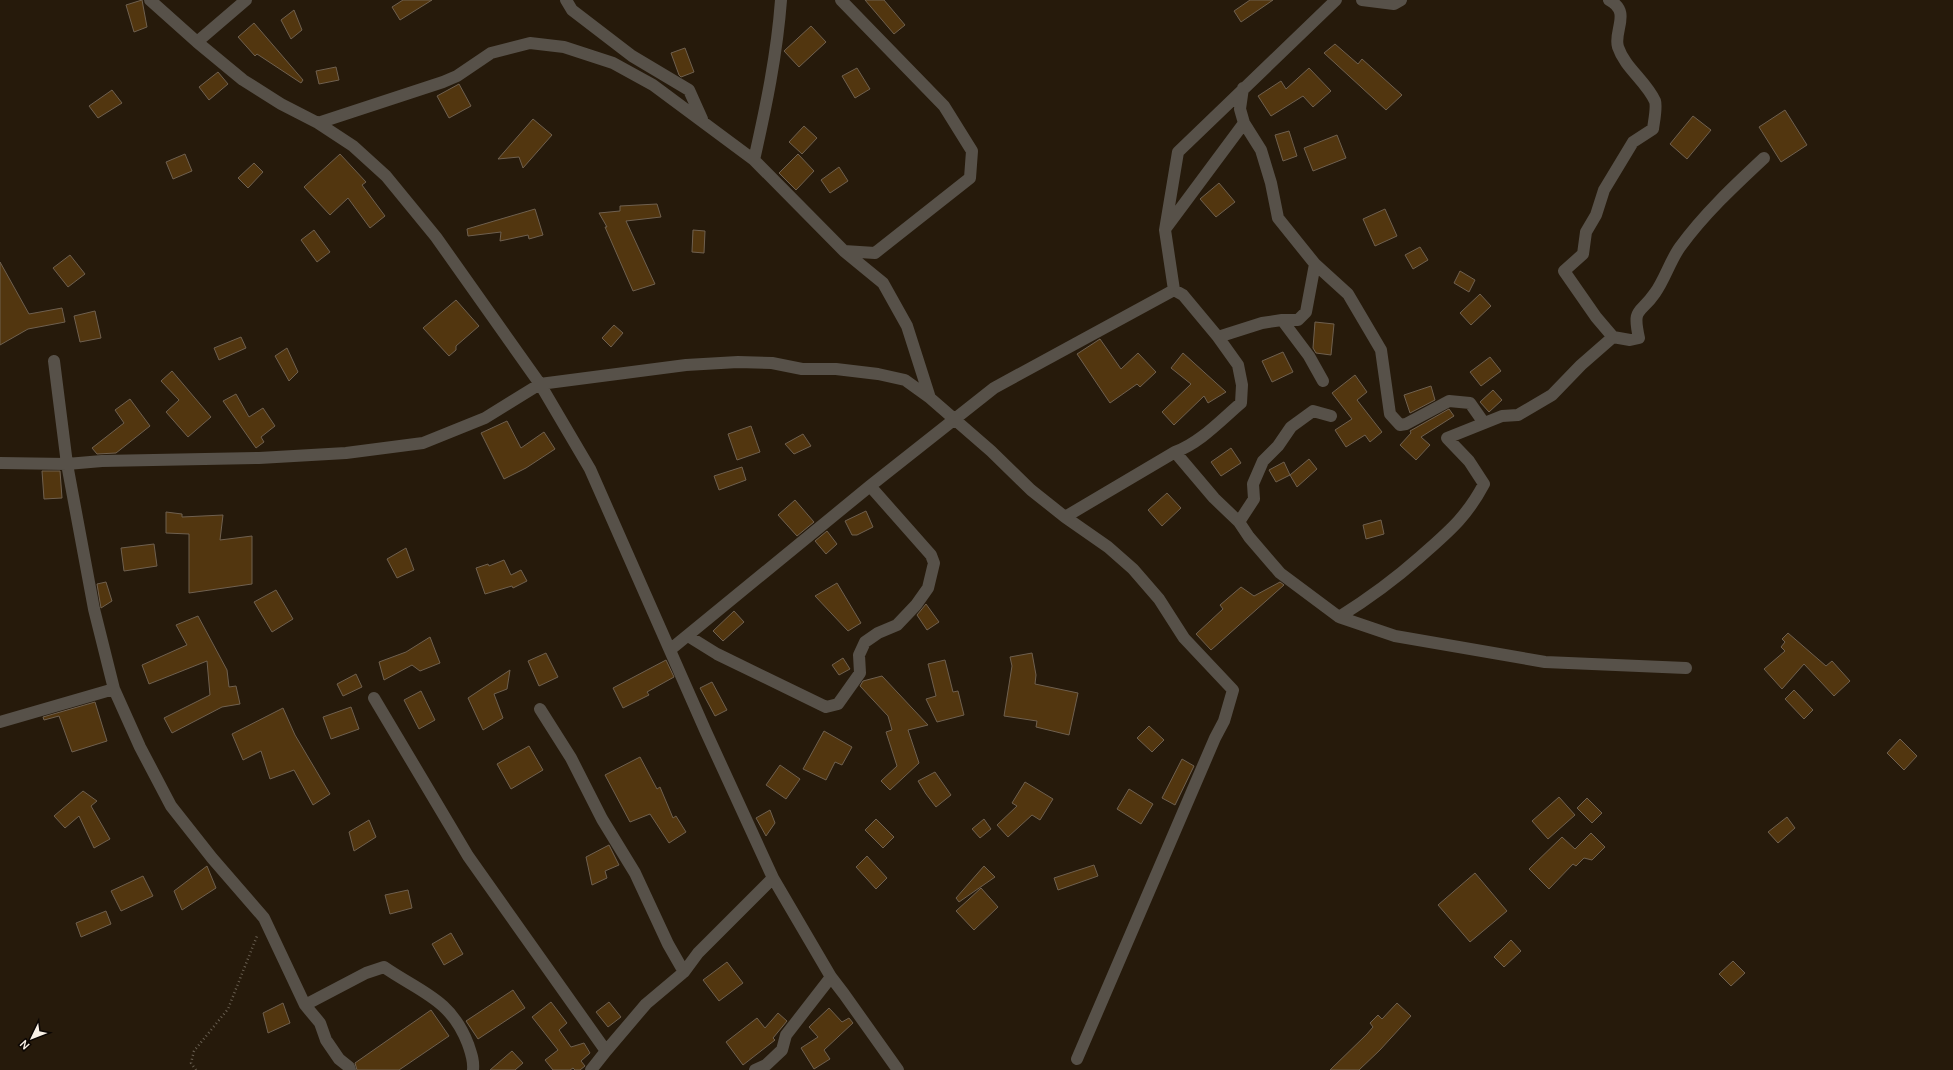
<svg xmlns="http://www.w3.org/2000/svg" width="1953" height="1070" font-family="Manrope,sans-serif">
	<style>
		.building { fill: #52360f; stroke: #6f604f }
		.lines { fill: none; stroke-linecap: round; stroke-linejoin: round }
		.path { stroke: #685e50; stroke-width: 2.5; stroke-dasharray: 1 3; stroke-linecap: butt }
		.street { stroke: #575149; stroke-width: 12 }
	</style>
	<rect width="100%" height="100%" fill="#261a0b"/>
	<path class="building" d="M142 0 147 27 134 32 126 5Z
		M403 0H432L400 20 392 7Z
		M865 0H884L905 25 894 34Z
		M1250 0H1273L1241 22 1234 11Z
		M294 10 302 30 291 39 281 20Z
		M254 23 303 80 301 83 257 54 255 56 238 37Z
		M811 26 826 42 799 67 784 51Z
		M1335 44 1358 64 1362 59 1402 95 1386 110 1324 53Z
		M685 48 694 72 681 77 679 75 671 53Z
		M336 67 339 80 319 84 316 71Z
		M857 68 870 89 855 98 842 76Z
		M1309 68 1331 91 1313 107 1303 96 1271 116 1258 96 1281 81 1286 89Z
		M218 72 228 84 209 100 199 87Z
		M459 84 471 106 449 118 437 96Z
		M112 90 122 103 98 118 89 106Z
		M1785 110 1807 145 1781 162 1759 127Z
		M1693 116 1711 130 1687 159 1670 144Z
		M533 119 552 135 523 168 519 157 498 159Z
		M804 126 817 138 802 154 789 142Z
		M1289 131 1297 156 1283 161 1275 135Z
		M1337 135 1346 158 1313 171 1304 148Z
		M185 154 192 171 173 179 166 162Z
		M340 154 366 182 362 185 385 216 370 228 348 198 330 215 304 187Z
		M798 154 814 171 796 190 779 173Z
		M254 163 263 172 248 188 238 178Z
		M839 167 848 181 830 193 821 180Z
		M1219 183 1235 202 1216 217 1200 199Z
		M657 204 661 217 626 221 655 284 633 291 605 227H607L599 213 620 211V206Z
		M535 209 543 235 529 239 528 235 500 241 501 232 468 236 467 229Z
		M1385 209 1397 236 1375 246 1363 219Z
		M314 230 330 252 317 262 301 240Z
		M693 230 705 231 704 253 692 252Z
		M1420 247 1428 260 1413 269 1405 255Z
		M70 255 85 274 68 287 53 268Z
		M0 262 29 314 62 308 65 322 28 329 0 345Z
		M1460 271 1475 280 1469 292 1454 283Z
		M1480 294 1491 306 1471 325 1460 313Z
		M456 300 479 326 456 346V350L449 356 423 328Z
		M95 311 101 338 80 342 74 316Z
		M1315 322 1334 324 1331 355 1316 353 1313 348Z
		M614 325 623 333 611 347 602 338Z
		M241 337 246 348 219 360 214 348Z
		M1100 339 1121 369 1138 353 1156 372 1140 387 1137 384 1110 403 1077 354Z
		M287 348 298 372 289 381 275 356Z
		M1283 352 1293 372 1272 382 1262 361Z
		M1183 353 1226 392 1208 403 1204 396 1174 425 1162 412 1191 384 1171 368Z
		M1490 357 1501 371 1481 386 1470 372Z
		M172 371 211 417 188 437 166 412 179 400 161 381Z
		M1355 375 1367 392 1357 400 1382 432 1370 442 1365 435 1346 447 1335 430 1352 419 1332 393Z
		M1431 386 1435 400 1410 413 1404 395Z
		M1493 390 1502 400 1489 412 1480 402Z
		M236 394 249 417 263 408 275 426 261 437 264 442 256 448 223 401Z
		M130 399 150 426 116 453 97 454 92 448 124 423 115 410Z
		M1449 409 1454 416 1421 437 1430 445 1416 460 1400 445 1411 433 1410 431Z
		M507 421 521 448 544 432 555 449 526 468 504 479 481 433Z
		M751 426 760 452 737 460 728 434Z
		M803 434 811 446 794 454 785 444Z
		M1231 448 1241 463 1221 476 1211 462Z
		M1309 459 1317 469 1297 487 1290 475Z
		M1284 462 1290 475 1276 482 1269 470Z
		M742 467 746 480 719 490 714 476Z
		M42 471H60L62 498 44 499Z
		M1167 493 1181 508 1162 526 1148 510Z
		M795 500 814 522 797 536 778 515Z
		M866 511 873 527 857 535H852L845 521Z
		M166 512 182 514V517L223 515 220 540 252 536V584L189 593V534L166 533Z
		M1381 520 1384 534 1366 539 1363 525Z
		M827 531 837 544 826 554 815 541Z
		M154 544 157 566 124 571 121 548Z
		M406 548 414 570 397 578 387 559Z
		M504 560 511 575 521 570 527 581 513 588 512 586 485 594 476 568 488 564 489 566Z
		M106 582 112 601 101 608 97 584Z
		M1280 582 1284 585 1211 650 1196 634 1223 609 1220 605 1241 587 1254 596Z
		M837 583 861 623 848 631 815 596Z
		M276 590 293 619 272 632 254 602Z
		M926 604 939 622 927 630 917 615Z
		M734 611 744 622 723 641 713 631Z
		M198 616 227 670 229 687 236 686 240 704 222 707 172 733 164 718 210 695 207 661 149 684 142 665 187 645 176 625Z
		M1788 633 1826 666 1832 661 1850 681 1834 696 1804 664 1782 689 1764 669 1785 651 1781 647 1785 642 1782 639Z
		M430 637 440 663 420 671 412 665 384 680 379 662 406 652Z
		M546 653 558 677 539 686 528 661Z
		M1032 653 1036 675 1035 684 1078 693 1069 735 1036 727 1037 721 1004 716 1012 666 1010 657Z
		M843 658 850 669 839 675 832 665Z
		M666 660 674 677 647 692 649 695 623 708 613 688Z
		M945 660 953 692 958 691 964 715 937 722 926 699 936 696 928 664Z
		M510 670 507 689 494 694 503 718 483 730 468 698Z
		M356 674 362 687 343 696 337 684Z
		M882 676 928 725 908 730 919 763 890 790 881 781 897 766 886 732 892 730 888 716 860 686 863 681Z
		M712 682 727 710 715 716 700 688Z
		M1794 690 1813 710 1804 719 1785 699Z
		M421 691 435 720 419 729 404 700Z
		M95 702 107 741 72 752 59 716 44 720 43 717Z
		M351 707 359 729 331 739 323 717Z
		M283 708 295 735 330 794 313 805 294 770 270 779 261 751 243 760 232 734Z
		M1149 726 1164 740 1152 752 1137 738Z
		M824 731 852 747 842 765 835 762 826 780 803 769Z
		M1900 739 1917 756 1904 770 1887 753Z
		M529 746 543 770 511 789 497 764Z
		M640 757 657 789 660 787 673 818 676 816 686 832 669 843 650 814 630 822 605 775Z
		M1182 759 1194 766 1175 805 1162 798Z
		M780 765 800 779 786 799 766 785Z
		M935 772 951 795 936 807 926 794 918 781Z
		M1025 782 1053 799 1040 820 1032 815 1008 837 997 825 1017 806 1012 803Z
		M1129 789 1153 804 1141 824 1117 809Z
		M83 791 97 801 91 806 110 839 94 848 79 816 65 828 54 816Z
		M1559 797 1575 815 1548 839 1532 821Z
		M1587 798 1602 813 1592 823 1577 808Z
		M770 810 775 823 766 836 756 818Z
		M1787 817 1795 828 1778 843 1768 832Z
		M876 819 894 837 883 848 865 830Z
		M984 819 991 829 980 838 972 829Z
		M369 820 376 837 354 851 349 832Z
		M1591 833 1605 847 1592 860 1584 858 1576 866 1573 864 1549 889 1529 869 1562 837 1575 849Z
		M609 845 619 865 605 871 607 878 592 885 586 857Z
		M867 856 887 878 876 889 856 867Z
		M1094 865 1098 876 1058 890 1054 878Z
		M207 866 216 888 182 910 174 891Z
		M984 866 995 877 959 902 956 898Z
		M1475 873 1507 911 1470 942 1438 905Z
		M143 876 153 896 121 911 111 891Z
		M981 888 998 907 974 930 956 911Z
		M408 890 412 908 390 914 385 895Z
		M106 911 111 924 81 937 76 923Z
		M451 933 463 954 444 965 432 944Z
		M1511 940 1521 951 1504 967 1494 957Z
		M1733 961 1745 973 1731 986 1719 974Z
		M727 962 743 983 719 1001 703 980Z
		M513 990 525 1008 478 1039 466 1021Z
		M551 1002 567 1023 559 1030 571 1047 584 1043 590 1053 581 1061 585 1066 580 1070H575L573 1068 570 1070H553L545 1060 558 1050 532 1017Z
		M609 1002 621 1017 608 1027 596 1012Z
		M283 1003 290 1023 268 1033 263 1013Z
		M1397 1003 1411 1016 1380 1050 1359 1070H1330L1367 1034 1373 1027 1370 1023 1378 1015 1382 1019Z
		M829 1008 842 1022 849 1018 853 1023 824 1050 830 1059 814 1069 801 1048 818 1037 809 1027Z
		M431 1010 449 1036 399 1070H357L355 1063Z
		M778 1013 787 1021 773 1038 775 1040 743 1065 726 1042 757 1018 765 1028Z
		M512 1051 523 1063 515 1070H490Z"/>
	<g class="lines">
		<path class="path" d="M196 1070 191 1063 194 1051 228 1009 257 936"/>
		<path class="street" d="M150 0 197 42 243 80 281 104 318 123 353 146 386 176 436 237 540 384 590 469 706 732 773 878 831 977 844 994 898 1070
			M566 0 572 10 632 56 689 90 702 119
			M841 0 944 106 972 151 970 178 875 253 844 251
			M1362 0 1394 4 1401 0
			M1609 0C1632 12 1613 31 1618 47 1625 68 1646 81 1655 101 1657 107 1654 121 1653 129L1633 142 1604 190 1596 215 1586 232 1583 254 1564 271 1596 317 1613 337
			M197 42 246 0
			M1243 88 1240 109 1244 123
			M318 123 443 82 457 76 491 53 530 43 564 47 613 63 653 85 754 160 844 251 883 283 907 326 930 398
			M754 160C766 107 777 54 781 0
			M1166 228 1244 123 1261 150 1271 183 1278 218 1315 264 1306 312 1298 320H1282
			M1315 264 1348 294 1381 350 1390 414 1400 425 1406 424 1449 401 1470 403 1484 423
			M1174 290 1183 295 1218 337 1238 365 1242 385 1241 403C1221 420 1200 443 1175 452
			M1218 337 1262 323 1282 320 1309 356 1323 381
			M54 361 67 464 94 609 114 689 140 747 171 806 212 858 264 918 305 1005 366 973 384 967C420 992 451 999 468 1044 471 1053 474 1060 473 1070
			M0 463 67 464 102 461 259 458 346 453 423 443 485 418 540 384 686 365 738 362 772 363 802 369H836L878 374 905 380 930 398 991 451 1031 490 1065 517 1108 547 1133 569 1159 599 1184 638 1233 690 1224 721 1215 738 1077 1059
			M1065 517 1175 452 1214 498 1239 522 1249 537 1280 573 1339 617 1395 636 1545 662 1686 668
			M1239 522 1254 499 1253 484 1263 461 1278 446 1291 427 1313 411 1331 416
			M1339 617C1368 599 1394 580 1420 557 1448 532 1466 518 1484 484L1469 461 1447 438 1502 416 1518 415 1552 395 1581 365 1613 337 1630 340 1639 338C1632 306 1640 315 1655 293 1665 279 1670 261 1680 247 1704 214 1734 186 1764 158
			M688 636 717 654 826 707 838 704 860 673 859 655 865 642 878 633 897 625 916 605 928 588 934 563 931 555 870 486
			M671 649 870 486 994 388 1174 290 1165 230 1178 152 1336 0
			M374 698 468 856 606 1051 591 1070
			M540 709 571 758 602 819 635 873 668 944 684 972 698 953 773 878
			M0 722 114 689
			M305 1005 320 1023 326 1040 339 1059 349 1067 350 1070
			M606 1051 646 1004 684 972
			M755 1070 766 1065 782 1050 786 1035 831 977"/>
	</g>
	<g transform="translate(32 1038) rotate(227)" stroke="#0b0603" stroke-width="3" paint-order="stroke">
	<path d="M0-3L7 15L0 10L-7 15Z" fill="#f9f1e7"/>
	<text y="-6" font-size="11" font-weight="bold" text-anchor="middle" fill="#f9f1e7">N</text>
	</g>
</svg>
